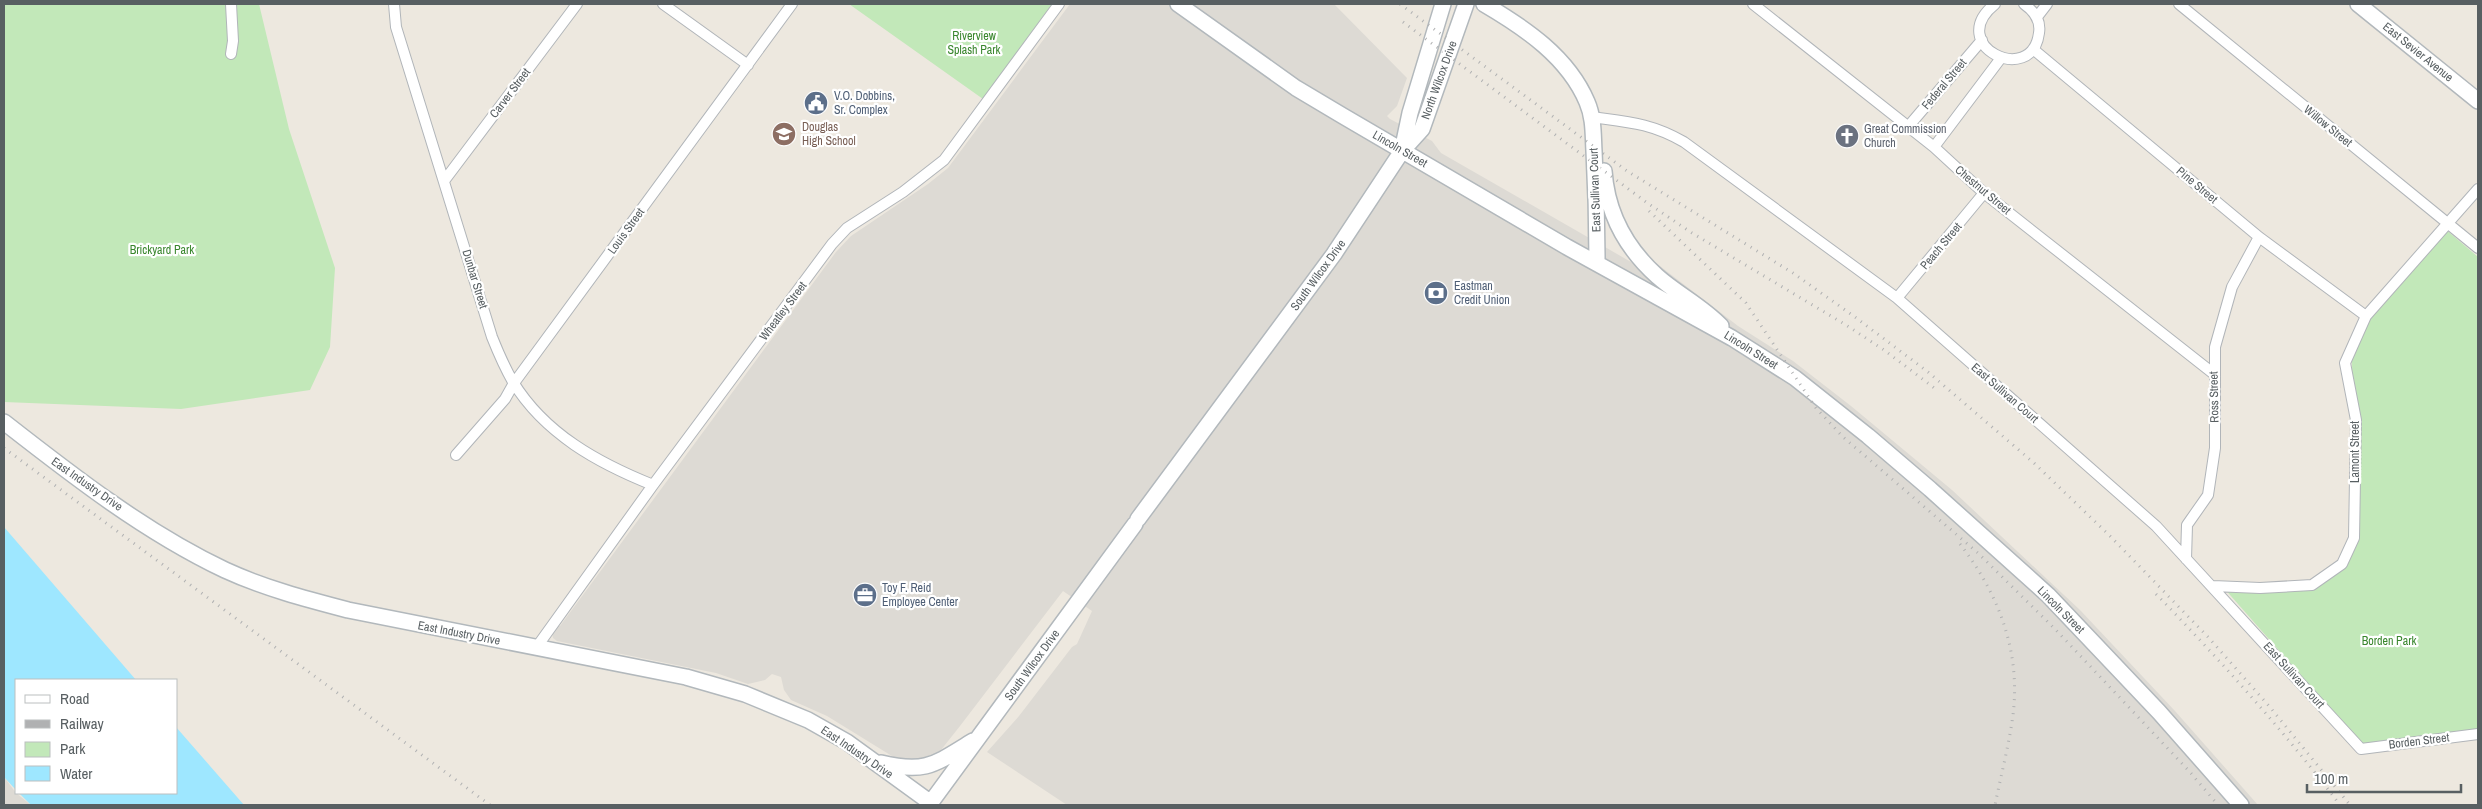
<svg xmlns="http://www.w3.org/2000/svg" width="2482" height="809" font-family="'Archivo Narrow',sans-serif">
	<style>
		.industrial { fill: #dddad4 }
		.green { fill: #c2e8b9 }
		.water { fill: #9ee7ff }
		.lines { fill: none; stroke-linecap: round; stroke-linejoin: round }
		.street-casing { stroke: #b1b5b9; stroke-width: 12 }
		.secondary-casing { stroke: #b2b8bc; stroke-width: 18 }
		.street { stroke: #fff; stroke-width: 10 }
		.secondary { stroke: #fff; stroke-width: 15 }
		.rail { stroke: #b0b1b2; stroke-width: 3; stroke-dasharray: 1 6; stroke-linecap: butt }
		.labels { text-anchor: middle; stroke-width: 4.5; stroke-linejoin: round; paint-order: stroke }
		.park-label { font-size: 12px; fill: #39862d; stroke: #fff }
		.street-label { font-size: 12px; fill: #585f62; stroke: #fff }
		.service-label { font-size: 12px; fill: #4e5e75; stroke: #fff; text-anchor: start }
		.education-label { font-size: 12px; fill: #785e54; stroke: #fff; text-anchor: start }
		.worship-label { font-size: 12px; fill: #5b616d; stroke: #fff; text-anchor: start }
	</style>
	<rect width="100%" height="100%" fill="#ede8df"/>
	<path class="industrial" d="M1070 4H1334L1407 78 1397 106 1387 116 1390 119 1432 141 1441 153 1638 266 1652 260 1738 326 1793 361 1851 406 1952 490 2080 610 2175 711 2258 805H1067L987 752 1019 716 1072 647 1077 644 1092 611 1063 591 960 726 937 755 931 759 900 761 827 716 791 700 784 690 781 677 772 674 765 680 748 684 716 673 557 641 553 638 552 633 556 625 560 626 836 252 851 236 928 184 948 168Z
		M4 777 16 793 31 805H4Z"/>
	<path class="green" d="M4 4H259L289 129 335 268 330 347 310 390 181 409 4 402Z
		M849 4H1052L983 99Z
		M2444 228 2478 257V732L2365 748 2223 587 2312 585 2342 564 2354 538 2352 361 2366 316Z"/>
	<path class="water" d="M4 527 136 680H16V790L4 777Z
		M176 727 244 805H31L19 793H176Z"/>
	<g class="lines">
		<g class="street-casing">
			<path id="street" d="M231 4 233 41 231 54
				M394 4 396 27 492 337C498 352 505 368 513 382 545 434 598 463 653 485
				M663 4 748 65
				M1753 4 1934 147 1984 193 2214 374
				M1995 4C1944 45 2032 88 2039 33 2041 21 2034 11 2024 4
				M2179 4 2478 248
				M2037 17 2047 4
				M2033 49 2259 237 2366 316
				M1592 117C1628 122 1651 123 1684 142L1897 298 2156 526 2361 749 2478 734
				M1907 128 1982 40
				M1934 147 2001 58
				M444 181 577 4
				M1897 298 1984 193
				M456 455 505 399 514 383 792 4
				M2186 559 2187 525 2208 495 2215 448V347L2232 287 2259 237
				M2213 586 2260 588 2312 585 2342 564 2354 538 2356 420 2345 363 2366 316 2478 189
				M536 648 653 485 832 244 847 228 903 192 944 160 1059 4"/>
		</g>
		<g class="secondary-casing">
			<path id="secondary" d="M1178 4 1296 88 1343 116 1567 247 1732 338 1795 378 1868 436 1930 489 2048 595 2159 712 2241 805
				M1484 4C1525 28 1568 57 1587 102 1594 118 1593 135 1594 151 1596 188 1597 226 1597 263
				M2358 4 2478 101
				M1403 150 1422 129 1466 4
				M1604 171C1607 213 1626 248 1657 276 1677 294 1702 306 1721 326
				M4 422C73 476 145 532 225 570 264 588 306 599 348 610L686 677 745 694 808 720 847 742 931 803
				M1138 519 1334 254 1402 151 1410 113 1443 4
				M881 763C926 774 935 764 973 741
				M929 805 1135 524"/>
		</g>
		<use href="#street" class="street"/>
		<use href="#secondary" class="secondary"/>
		<path class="rail" d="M1400 4 1627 171 1793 273 1855 317 1928 372 2034 463 2110 536 2208 637 2269 706 2350 805
			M1403 22 1646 202 1692 233 1846 325 1884 350 1937 390
			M1649 211 1746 303 1816 408 1843 437 1978 553 2055 629 2189 771 2218 805
			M4 448 490 805
			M1960 544C1998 593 2021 651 2013 715 2009 745 2001 775 1995 805
			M2156 594C2221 661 2284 731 2340 805"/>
	</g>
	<defs>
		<g id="civic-disc" transform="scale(1.25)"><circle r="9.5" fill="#5c6f8a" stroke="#fff"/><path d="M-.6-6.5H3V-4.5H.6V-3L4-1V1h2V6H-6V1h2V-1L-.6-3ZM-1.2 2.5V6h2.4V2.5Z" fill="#fff"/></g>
		<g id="school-disc" transform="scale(1.25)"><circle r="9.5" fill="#8d6e63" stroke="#fff"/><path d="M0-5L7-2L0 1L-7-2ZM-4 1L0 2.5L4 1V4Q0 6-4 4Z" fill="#fff"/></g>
		<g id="church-disc" transform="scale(1.25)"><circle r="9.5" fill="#6b7280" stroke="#fff"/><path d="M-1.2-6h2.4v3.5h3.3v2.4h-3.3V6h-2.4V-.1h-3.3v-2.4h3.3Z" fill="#fff"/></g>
		<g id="bank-disc" transform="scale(1.25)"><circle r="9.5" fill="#5c6f8a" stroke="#fff"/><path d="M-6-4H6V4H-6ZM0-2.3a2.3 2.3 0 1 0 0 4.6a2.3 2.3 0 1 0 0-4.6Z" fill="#fff"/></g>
		<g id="office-disc" transform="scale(1.25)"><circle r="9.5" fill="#5c6f8a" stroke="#fff"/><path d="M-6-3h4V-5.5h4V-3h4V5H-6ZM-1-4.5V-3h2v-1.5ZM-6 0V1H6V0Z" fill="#fff"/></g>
	</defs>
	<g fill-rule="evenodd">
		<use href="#civic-disc" x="816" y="103"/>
		<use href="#school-disc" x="784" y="134"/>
		<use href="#church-disc" x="1847" y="136"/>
		<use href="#bank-disc" x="1436" y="293"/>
		<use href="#office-disc" x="865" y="595"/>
	</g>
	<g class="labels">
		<g class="park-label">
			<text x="974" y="40">Riverview<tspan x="974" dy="14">Splash Park</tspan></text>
			<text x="162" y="254">Brickyard Park</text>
			<text x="2389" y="645">Borden Park</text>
		</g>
		<g class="street-label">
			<text transform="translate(2418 52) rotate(39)" y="4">East Sevier Avenue</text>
			<text transform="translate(1439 80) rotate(-70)" y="4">North Wilcox Drive</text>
			<text transform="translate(1944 84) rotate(-50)" y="4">Federal Street</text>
			<text transform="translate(510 93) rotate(-53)" y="4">Carver Street</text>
			<text transform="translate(2328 126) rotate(39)" y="4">Willow Street</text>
			<text transform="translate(1400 149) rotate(30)" y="4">Lincoln Street</text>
			<text transform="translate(2197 185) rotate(40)" y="4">Pine Street</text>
			<text transform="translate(1595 190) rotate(-92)" y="4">East Sullivan Court</text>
			<text transform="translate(1983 190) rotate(40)" y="4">Chestnut Street</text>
			<text transform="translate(626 231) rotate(-54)" y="4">Louis Street</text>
			<text transform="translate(1941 246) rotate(-50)" y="4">Peach Street</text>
			<text transform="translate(1318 275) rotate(-54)" y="4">South Wilcox Drive</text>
			<text transform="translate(475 279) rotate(73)" y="4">Dunbar Street</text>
			<text transform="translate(783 311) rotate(-53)" y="4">Wheatley Street</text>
			<text transform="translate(1751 350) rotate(32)" y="4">Lincoln Street</text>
			<text transform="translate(2005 393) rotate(41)" y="4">East Sullivan Court</text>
			<text transform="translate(2214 397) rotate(-91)" y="4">Ross Street</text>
			<text transform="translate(2355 452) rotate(-90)" y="4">Lamont Street</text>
			<text transform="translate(87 484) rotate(35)" y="4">East Industry Drive</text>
			<text transform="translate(2061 610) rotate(45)" y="4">Lincoln Street</text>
			<text transform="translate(459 633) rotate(11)" y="4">East Industry Drive</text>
			<text transform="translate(1032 665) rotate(-54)" y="4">South Wilcox Drive</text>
			<text transform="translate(2294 675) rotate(48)" y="4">East Sullivan Court</text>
			<text transform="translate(2419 741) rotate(-7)" y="4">Borden Street</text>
			<text transform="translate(857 752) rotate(34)" y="4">East Industry Drive</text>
		</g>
		<g class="service-label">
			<text x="834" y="100">V.O. Dobbins,<tspan x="834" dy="14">Sr. Complex</tspan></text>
			<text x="1454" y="290">Eastman<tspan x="1454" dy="14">Credit Union</tspan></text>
			<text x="882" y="592">Toy F. Reid<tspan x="882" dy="14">Employee Center</tspan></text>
		</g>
		<g class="education-label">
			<text x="802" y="131">Douglas<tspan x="802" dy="14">High School</tspan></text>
		</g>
		<g class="worship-label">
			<text x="1864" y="133">Great Commission<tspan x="1864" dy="14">Church</tspan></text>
		</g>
	</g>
	<rect width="2482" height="809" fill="none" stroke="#585f62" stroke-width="10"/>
	<rect x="15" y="679" width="162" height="115" fill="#ffffff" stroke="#bcbfc0"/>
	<rect x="25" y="695" width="25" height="8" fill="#ffffff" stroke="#bcbfc0"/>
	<text x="60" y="704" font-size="15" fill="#585f62">Road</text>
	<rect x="25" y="720" width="25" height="8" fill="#b0b1b2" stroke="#bcbfc0"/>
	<text x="60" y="729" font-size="15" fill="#585f62">Railway</text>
	<rect x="25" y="742" width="25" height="15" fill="#c2e8b9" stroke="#bcbfc0"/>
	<text x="60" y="754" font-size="15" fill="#585f62">Park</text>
	<rect x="25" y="766" width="25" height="15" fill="#9ee7ff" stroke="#bcbfc0"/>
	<text x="60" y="779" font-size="15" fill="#585f62">Water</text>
	<path d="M2307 784v8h154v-8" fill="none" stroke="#585f62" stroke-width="2.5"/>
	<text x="2314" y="784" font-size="15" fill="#585f62" stroke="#ffffff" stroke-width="4" paint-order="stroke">100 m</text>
</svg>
